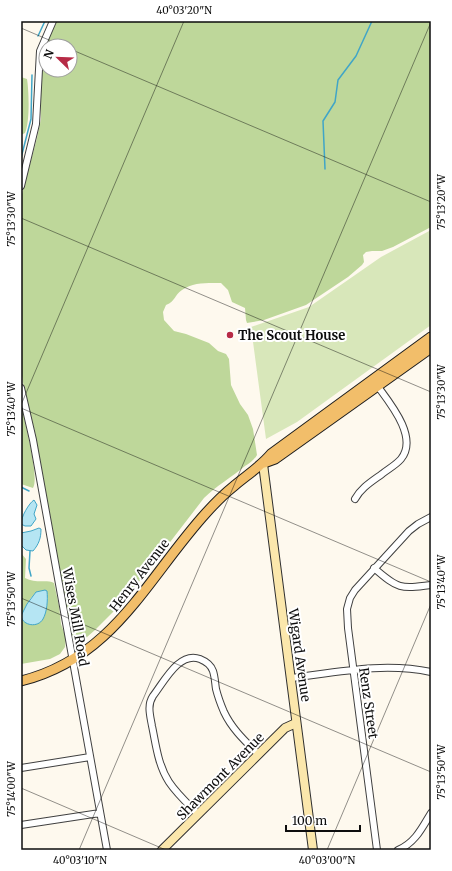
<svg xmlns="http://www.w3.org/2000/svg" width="452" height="871" font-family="Merriweather,serif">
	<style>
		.green { fill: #d8e7ba }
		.forest { fill: #bed79a; fill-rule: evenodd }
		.water { fill: #b5e5f3; stroke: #40a5c7 }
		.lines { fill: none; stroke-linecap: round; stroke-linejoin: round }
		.stream { stroke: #40a5c7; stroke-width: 1.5 }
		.street-casing { stroke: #404040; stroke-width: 8 }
		.secondary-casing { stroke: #2f2f2f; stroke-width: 10 }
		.primary-casing { stroke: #1e1e1e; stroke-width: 11 }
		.street { stroke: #fff; stroke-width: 6 }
		.secondary { stroke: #fbe7ac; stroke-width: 8 }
		.primary { stroke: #f2be6a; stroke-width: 9 }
		.ticks { fill: none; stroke: #0d0d0d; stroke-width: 1; stroke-opacity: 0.45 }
		.poi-dot { fill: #b72b46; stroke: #fff; stroke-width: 1.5 }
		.labels { text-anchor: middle; stroke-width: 4; stroke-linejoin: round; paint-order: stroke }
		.poi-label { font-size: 13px; font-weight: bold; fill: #0d0d0d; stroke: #fff; text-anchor: start }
		.street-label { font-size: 13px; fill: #0d0d0d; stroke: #fff }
		.neatline { fill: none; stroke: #0d0d0d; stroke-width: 1.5 }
		.ticks-label { font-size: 10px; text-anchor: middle; fill: #0d0d0d }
	</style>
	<rect width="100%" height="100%" fill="#fef9ee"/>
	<path class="green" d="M431 230V325L297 422 266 439 251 327 309 307 381 257Z"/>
	<path class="forest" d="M57 21H431V227L393 247 382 251H372L366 252 363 255 364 262 362 265 348 277 306 305 264 320 247 323 246 320 245 308 232 302 228 290 221 283C208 283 193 282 182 290 174 295 176 301 166 305L163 312 164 320 174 331 186 334 209 343 218 351 226 354 229 359 231 385 240 404 248 415 253 429 257 455C254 460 250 463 245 466 232 477 216 486 204 498L147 572 115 610 95 630 87 637 76 642 73 640 71 630 35 432 24 388 21 370V198L37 138 41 119 40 85 43 50ZM46 46H70V70H46Z
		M21 77 27 79C29 91 30 122 25 133L21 135Z
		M21 402C23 418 40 476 33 488L21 484Z
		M21 553 26 559 25 578C36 584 47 579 54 583L59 606 61 624 66 638 65 647 60 654 50 659 21 664ZM38 591 48 597C47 603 47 611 44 617 43 618 41 620 39 621 31 628 27 624 21 616 25 608 30 596 38 591Z"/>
	<path class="water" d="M34 500 37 505 34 514 36 519 31 526H25L21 524C21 517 29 503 34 500Z
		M39 528 41 529C41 538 39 544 33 551L26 550 21 545V533L31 531Z
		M45 590 47 591C48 600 47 612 43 619 38 628 23 626 21 616L27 604 36 592Z"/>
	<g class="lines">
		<path class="stream" d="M38 36 45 21
			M21 158 31 119 32 75
			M325 169 323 121 335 102 338 80 356 56 372 21
			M21 487 29 491
			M30 551 29 568 31 576"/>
		<g class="street-casing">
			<path id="street" d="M21 186 36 124 40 51 53 21
				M21 388 33 440 107 850
				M355 499C361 488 371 482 382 474 388 469 396 465 401 459 419 437 389 402 376 384
				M374 568C398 589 400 589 431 585
				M291 678C338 672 384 662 431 672
				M21 768 90 757
				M198 814C188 804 177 794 169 782 158 765 156 745 152 726 150 715 147 705 153 696 164 682 179 651 200 659 205 661 211 665 213 671 215 677 215 683 216 689 218 697 221 705 224 712 232 729 245 741 258 754
				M21 825 100 813
				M377 850 348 628 347 609 350 598 355 590 409 531 418 524 431 517
				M398 850C415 843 422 828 431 813"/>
		</g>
		<g class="secondary-casing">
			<path id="secondary" d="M263 464 313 850
				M162 850 285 728 296 723"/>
		</g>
		<g class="primary-casing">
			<path id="primary" d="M264 463 275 459 431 348
				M21 681C114 658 147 578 206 513 215 503 224 494 234 486 247 475 260 467 271 454L431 337"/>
		</g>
		<use href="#street" class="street"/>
		<use href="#secondary" class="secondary"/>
		<use href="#primary" class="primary"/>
	</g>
	<path class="ticks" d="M21 28 63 46M70 49 431 202M21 218 431 392M21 405 184 21M21 408 431 582M21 598 431 772M21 788 166 850M79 850 431 22M327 850 431 604"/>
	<circle class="poi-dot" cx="230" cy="335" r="4"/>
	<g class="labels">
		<g class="poi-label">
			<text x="238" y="340">The Scout House</text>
		</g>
		<g class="street-label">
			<text transform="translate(139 575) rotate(-52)" y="5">Henry Avenue</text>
			<text transform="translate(76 617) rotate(80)" y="5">Wises Mill Road</text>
			<text transform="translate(300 655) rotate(82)" y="5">Wigard Avenue</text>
			<text transform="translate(369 703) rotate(82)" y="5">Renz Street</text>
			<text transform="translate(220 776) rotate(-45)" y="5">Shawmont Avenue</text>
		</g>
	</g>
	<rect width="452" height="871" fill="none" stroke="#ffffff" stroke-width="44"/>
	<g transform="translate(58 58) rotate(293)"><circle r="19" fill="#ffffff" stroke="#9e9e9e"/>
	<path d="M0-3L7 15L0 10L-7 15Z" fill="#b72b46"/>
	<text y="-6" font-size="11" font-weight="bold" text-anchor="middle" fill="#0d0d0d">N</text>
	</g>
	<path d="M286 825v6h74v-6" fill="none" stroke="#0d0d0d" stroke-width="2"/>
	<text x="292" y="825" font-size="12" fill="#0d0d0d" stroke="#ffffff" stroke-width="3" paint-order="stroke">100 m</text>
	<rect x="22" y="22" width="408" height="827" class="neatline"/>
	<g class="ticks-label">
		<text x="184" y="14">40°03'20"N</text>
		<text transform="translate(441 202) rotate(-90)" y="4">75°13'20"W</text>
		<text transform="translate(11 219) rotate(-90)" y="4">75°13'30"W</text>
		<text transform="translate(441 392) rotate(-90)" y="4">75°13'30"W</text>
		<text transform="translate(11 409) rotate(-90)" y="4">75°13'40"W</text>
		<text transform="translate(441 582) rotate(-90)" y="4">75°13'40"W</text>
		<text transform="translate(11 599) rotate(-90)" y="4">75°13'50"W</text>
		<text transform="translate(441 772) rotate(-90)" y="4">75°13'50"W</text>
		<text transform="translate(11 789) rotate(-90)" y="4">75°14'00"W</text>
		<text x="80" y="864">40°03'10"N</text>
		<text x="327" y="864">40°03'00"N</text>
	</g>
</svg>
